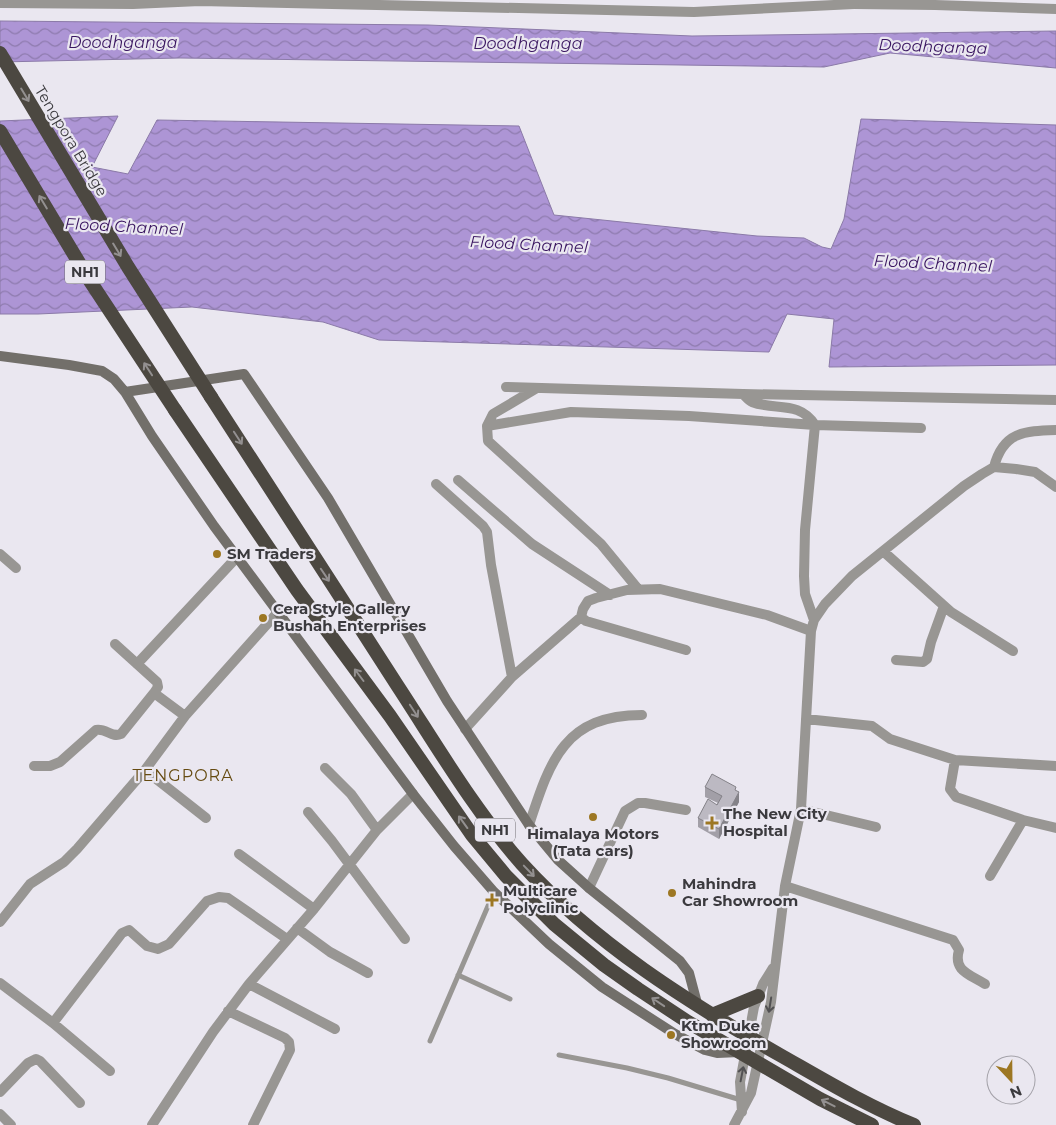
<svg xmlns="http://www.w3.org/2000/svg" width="1056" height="1125" font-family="Montserrat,sans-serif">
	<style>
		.water { fill: url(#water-waves); stroke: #8b7aa8 }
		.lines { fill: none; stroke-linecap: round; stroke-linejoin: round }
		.service { stroke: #989693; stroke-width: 5 }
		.minor { stroke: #989693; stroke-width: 10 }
		.tertiary { stroke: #989693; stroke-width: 10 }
		.secondary { stroke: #726f6a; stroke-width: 10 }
		.trunk { stroke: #4c4841; stroke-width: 14 }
		.trunk-bridge { stroke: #4c4841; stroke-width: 14 }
		.wall { fill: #a29fa7 }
		.shaded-wall { fill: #848288 }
		.building { fill: #bcb9c2; stroke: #848288 }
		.oneway { stroke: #939090 }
		.oneway2 { stroke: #525153 }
		.poi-dot { fill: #9d7723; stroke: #eae7f0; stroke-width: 2 }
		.labels { text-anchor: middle; stroke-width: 4.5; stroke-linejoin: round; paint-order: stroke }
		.shield { fill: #eae7f0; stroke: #706e73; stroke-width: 1 }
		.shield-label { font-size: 14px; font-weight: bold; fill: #3b3a3e }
		.street-label { font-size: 15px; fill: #3b3a3e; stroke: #eae7f0 }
		.poi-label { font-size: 15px; font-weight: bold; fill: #3b3a3e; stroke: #eae7f0; text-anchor: start }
		.water-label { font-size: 16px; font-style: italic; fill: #3a1661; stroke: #eae7f0 }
		.neighbourhood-label { font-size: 16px; letter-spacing: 1px; fill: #654a10; stroke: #eae7f0 }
	</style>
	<defs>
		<pattern id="water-waves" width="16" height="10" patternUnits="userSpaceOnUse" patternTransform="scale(1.25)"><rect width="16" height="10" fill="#ad95d5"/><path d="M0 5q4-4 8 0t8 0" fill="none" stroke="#8e7bae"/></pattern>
	</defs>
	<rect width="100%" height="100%" fill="#eae7f0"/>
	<path class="water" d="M0 21 428 25 692 36 1056 31V68L890 53 824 67 180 58 0 62Z
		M118 116 92 167 128 174 157 120 519 126 554 215 757 236 804 238 822 247 831 249 844 219 861 119 1056 125V365L829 367 834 319 787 314 769 352 379 340 323 322 192 307 38 314H0V121Z"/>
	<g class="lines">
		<path class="service" d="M458 975 510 999
			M430 1041 494 892
			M559 1055 627 1068 668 1078 741 1100"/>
		<path class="minor" d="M854 4 935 5 1056 9
			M506 387 743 394 1056 400
			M537 388 493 414 487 426 488 441 601 544 638 589
			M743 394C746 397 749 401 752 402 775 411 799 400 815 425L805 530 804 576 805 594 814 620
			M487 426 571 412 689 416 815 425 921 428
			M994 467C1003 432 1024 431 1056 430
			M458 480 532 544 610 595
			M436 484 483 526 487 532 491 565 512 677
			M884 552 951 612 1013 651
			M0 554 16 568
			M115 644 157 682 158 687 154 693 185 716
			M686 650 586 621 581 617 583 609 588 601 596 598 627 590 660 589 767 615 811 631
			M896 660 923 662 927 659 931 642 944 606
			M137 664 237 557
			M806 719 872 726 890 739 955 760 1056 766
			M465 729 512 677 581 617
			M955 760 950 789 956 797 1023 820 1056 828
			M34 766H50L60 762 96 730C106 728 112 738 121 734L154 693
			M325 768 351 794 377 830
			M145 770 206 818
			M801 809 876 827
			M308 812 332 841 405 939
			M529 825C550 761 564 715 642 715
			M239 854 314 909
			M990 876 1023 820
			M785 886 953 940 959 950C953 971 969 974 985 984
			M589 888 625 811 638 803H645L686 810
			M0 922 30 884 64 862 77 849 145 770 185 716 278 612
			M297 928 330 952 368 973
			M0 983 53 1023 110 1071
			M249 984 335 1029
			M228 1011 285 1038 289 1042 290 1050 253 1125
			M53 1023 122 933 129 930 147 946 158 949 169 944 207 901 219 897 228 898 287 939
			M0 1092 28 1063 36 1059 40 1061 80 1103
			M742 1112 740 1082 754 1007 763 984 773 968
			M0 1114 11 1125
			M152 1125 213 1032 249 984 314 909 377 830 413 794
			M734 1125 751 1093 771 1002 785 886 801 809 811 631 814 620 825 604 852 576 964 486 982 474 994 467 1016 469 1035 472 1056 487"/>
		<path class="tertiary" d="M0 3 133 4 200 1 694 12 854 4V0"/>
		<path class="secondary" d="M0 356 69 365 102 371 114 379 125 392 152 436 214 526 413 794 454 846 494 892 549 944 602 987 675 1034 705 1050 717 1053 739 1052
			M125 392 244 374 328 498 447 701 529 825 558 860 589 888 680 961 689 973 698 1007"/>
		<path class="trunk" d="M211 397C274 493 335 589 397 685 437 746 474 810 522 864 595 944 688 1002 780 1055 824 1080 867 1106 914 1125
			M175 410 297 590 390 716 472 835 506 876 554 924 604 965 638 989 688 1022 820 1099 872 1125
			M712 1015 758 996"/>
		<path class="trunk-bridge" d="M0 53 128 267 211 397
			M0 131 90 281 175 410"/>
	</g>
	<path class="wall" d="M705 787 736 791 739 802 719 839 698 827V818L718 803 705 797Z"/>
	<path class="shaded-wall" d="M739 792V802L719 839V829Z"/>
	<path class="building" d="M712 774 736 787 735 790 739 792 719 829 698 818 708 799 717 805 722 796 705 787Z"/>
	<defs><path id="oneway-shaft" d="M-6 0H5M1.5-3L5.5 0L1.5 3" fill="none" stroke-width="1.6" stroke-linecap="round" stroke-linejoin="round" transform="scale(1.25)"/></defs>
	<g class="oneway">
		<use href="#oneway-shaft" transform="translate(25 95) rotate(59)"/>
		<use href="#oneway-shaft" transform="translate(43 202) rotate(-121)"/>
		<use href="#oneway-shaft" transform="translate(117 250) rotate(59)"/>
		<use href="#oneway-shaft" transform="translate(148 369) rotate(-123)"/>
		<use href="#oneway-shaft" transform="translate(238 438) rotate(57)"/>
		<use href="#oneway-shaft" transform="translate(325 575) rotate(56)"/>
		<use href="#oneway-shaft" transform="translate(359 675) rotate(-127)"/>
		<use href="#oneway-shaft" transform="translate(414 711) rotate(57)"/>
		<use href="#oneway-shaft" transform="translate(463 822) rotate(-126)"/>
		<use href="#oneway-shaft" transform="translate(529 871) rotate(46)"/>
		<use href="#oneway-shaft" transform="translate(658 1002) rotate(-146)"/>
		<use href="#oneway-shaft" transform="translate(828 1103) rotate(-153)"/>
	</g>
	<g class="oneway2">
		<use href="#oneway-shaft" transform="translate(770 1005) rotate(99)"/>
		<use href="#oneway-shaft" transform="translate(742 1074) rotate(-79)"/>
	</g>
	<g class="poi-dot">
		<circle cx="217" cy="554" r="5"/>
		<circle cx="263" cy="618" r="5"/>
		<circle cx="593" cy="817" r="5"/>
		<path d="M709.5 815.5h5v5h5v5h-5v5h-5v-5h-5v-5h5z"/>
		<circle cx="672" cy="893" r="5"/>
		<path d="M489.5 892.5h5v5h5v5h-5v5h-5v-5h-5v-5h5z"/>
		<circle cx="671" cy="1035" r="5"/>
	</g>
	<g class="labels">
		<g class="shield">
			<rect x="65" y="260.5" width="40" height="23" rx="4"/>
			<rect x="475" y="818.5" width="40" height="23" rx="4"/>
		</g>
		<g class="shield-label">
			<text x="85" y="277">NH1</text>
			<text x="495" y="835">NH1</text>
		</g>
		<g class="street-label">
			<text transform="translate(71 141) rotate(59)" y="5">Tengpora Bridge</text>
		</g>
		<g class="poi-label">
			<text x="227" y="559">SM Traders</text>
			<text x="273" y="614">Cera Style Gallery<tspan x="273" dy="17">Bushah Enterprises</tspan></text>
			<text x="723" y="819">The New City<tspan x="723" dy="17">Hospital</tspan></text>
			<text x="593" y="839" text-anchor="middle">Himalaya Motors<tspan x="593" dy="17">(Tata cars)</tspan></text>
			<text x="682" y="889">Mahindra<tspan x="682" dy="17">Car Showroom</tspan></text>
			<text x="503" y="896">Multicare<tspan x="503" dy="17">Polyclinic</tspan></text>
			<text x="681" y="1031">Ktm Duke<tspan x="681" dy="17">Showroom</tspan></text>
		</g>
		<g class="water-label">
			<text x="123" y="48">Doodhganga</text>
			<text x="528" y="49">Doodhganga</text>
			<text transform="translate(933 46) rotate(2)" y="6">Doodhganga</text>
			<text transform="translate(124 226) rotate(3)" y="6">Flood Channel</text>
			<text transform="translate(529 244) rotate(3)" y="6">Flood Channel</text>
			<text transform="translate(933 263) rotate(3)" y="6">Flood Channel</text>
		</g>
		<g class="neighbourhood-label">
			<text x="183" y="781">TENGPORA</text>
		</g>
	</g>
	<g transform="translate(1011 1080) rotate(158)"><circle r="24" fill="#eae7f0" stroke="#a4a2a9"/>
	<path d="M0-4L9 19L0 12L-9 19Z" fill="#9d7723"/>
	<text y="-8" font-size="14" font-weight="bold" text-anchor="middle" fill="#3b3a3e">N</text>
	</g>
</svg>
